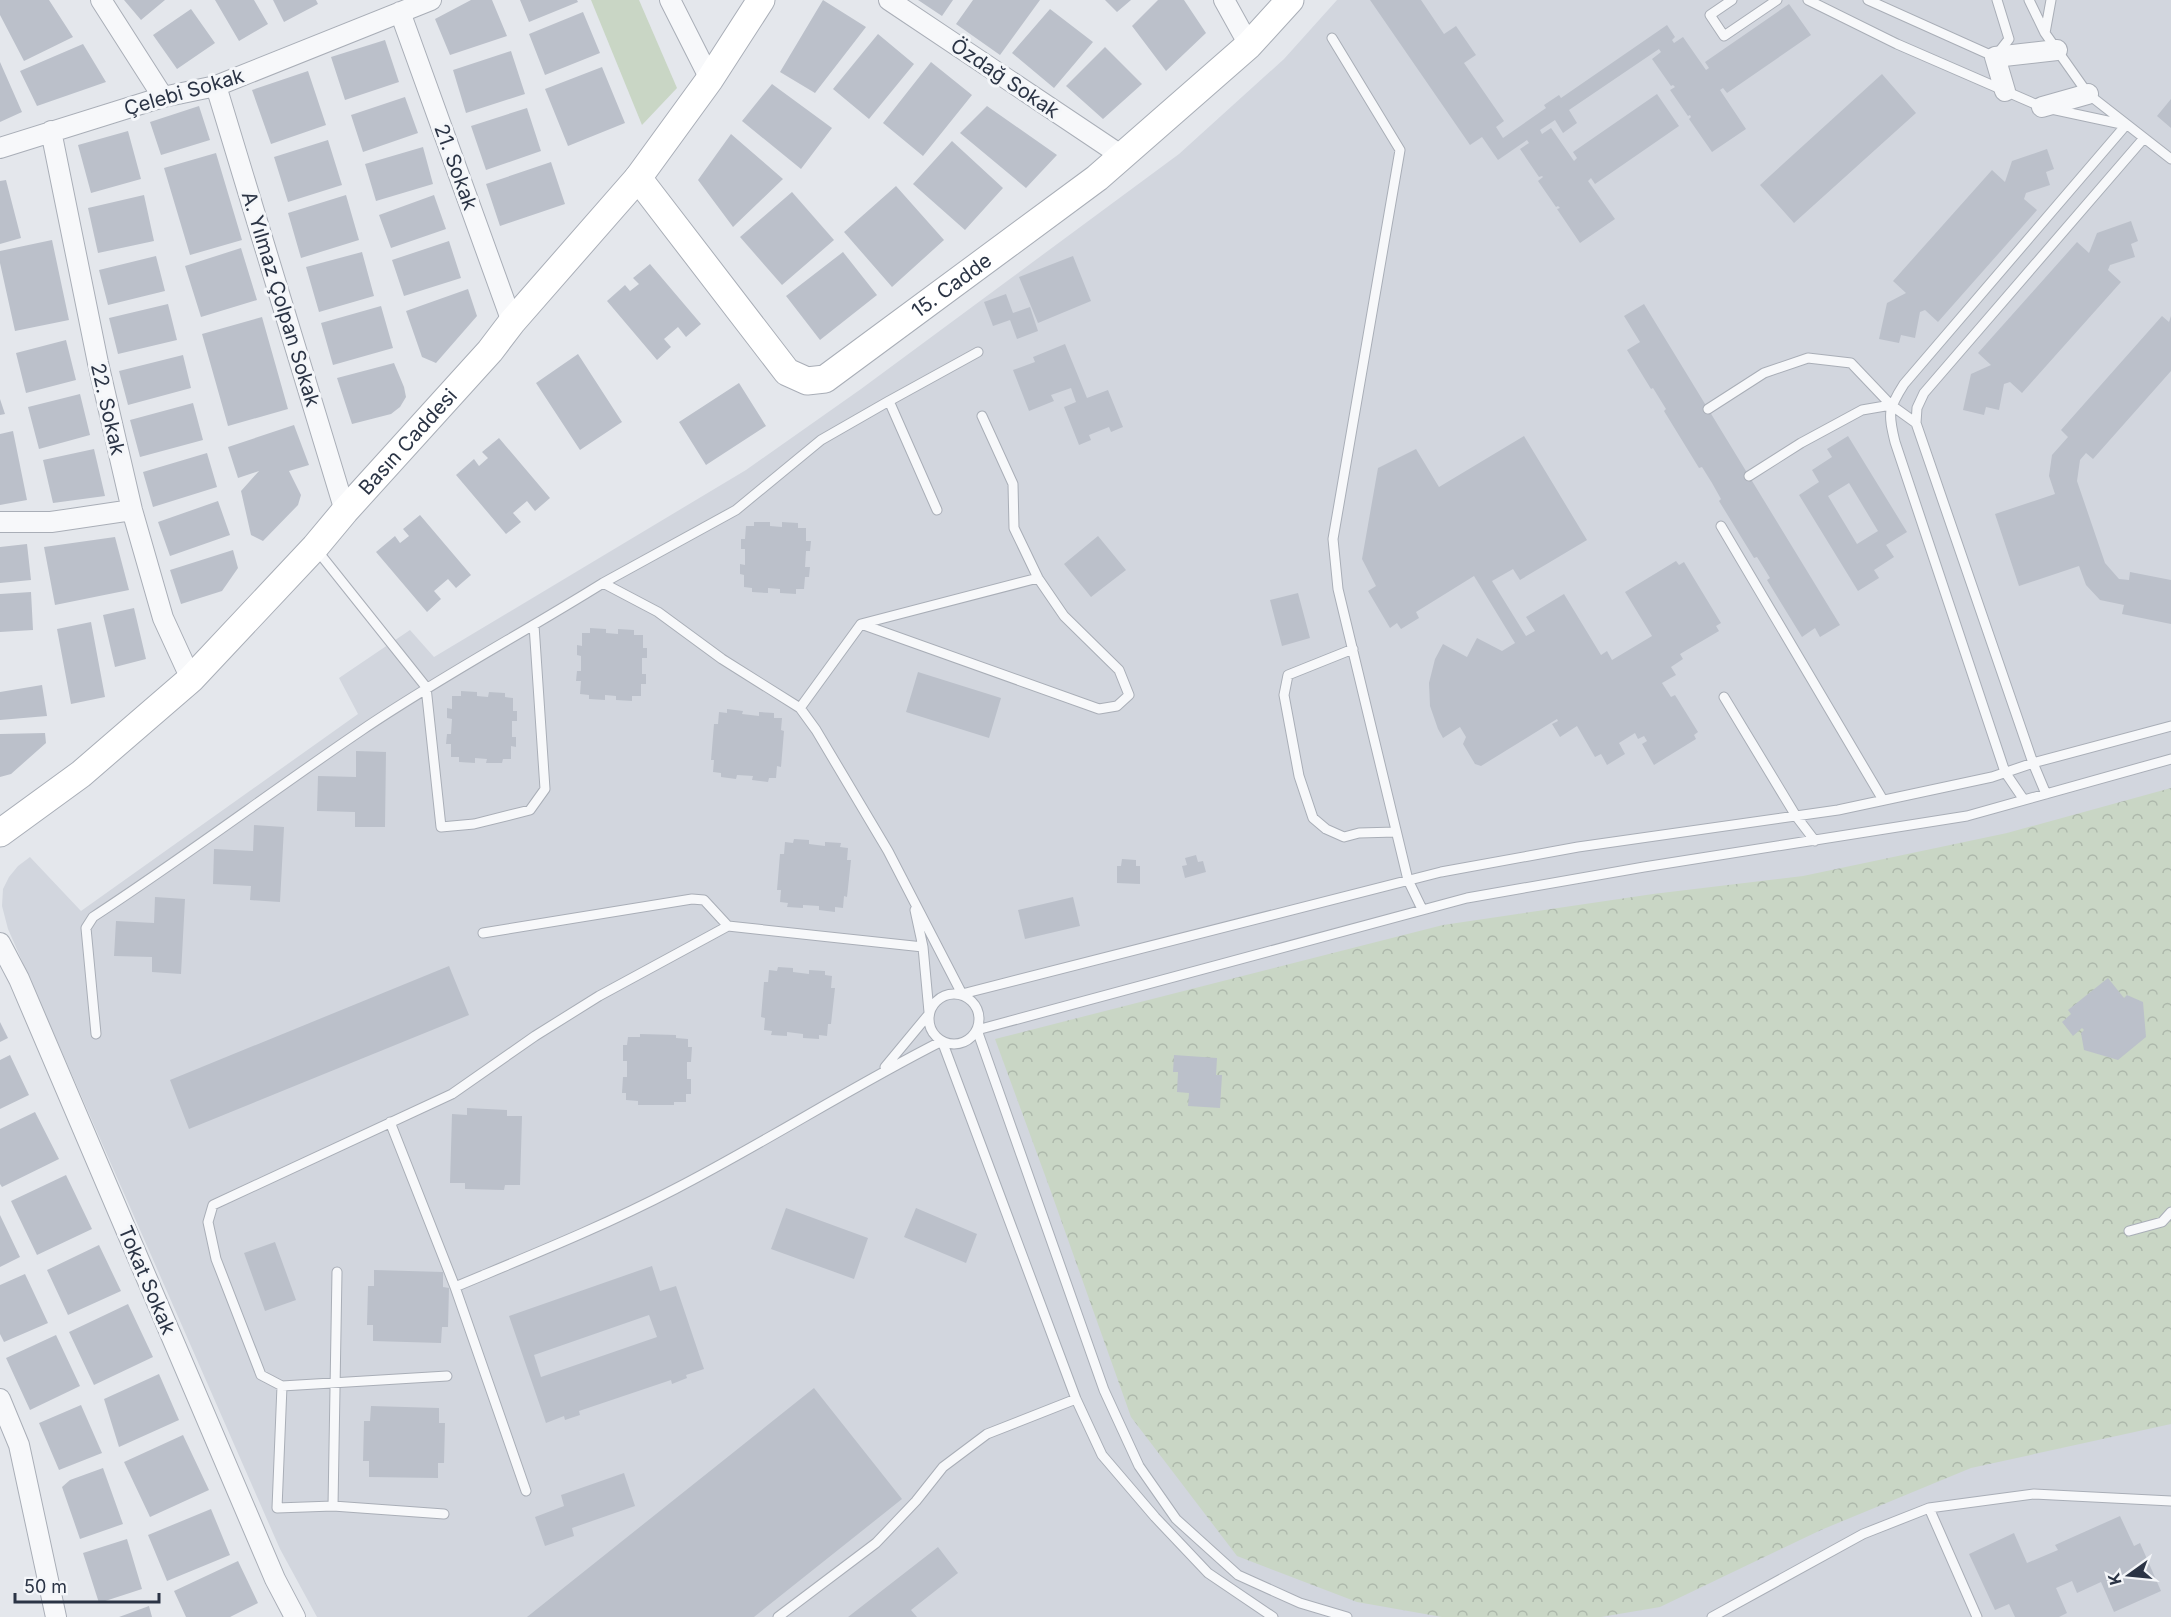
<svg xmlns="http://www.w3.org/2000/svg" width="2171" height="1617" font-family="Inter,sans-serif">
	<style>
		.built { fill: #d2d6de }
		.forest { fill: url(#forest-crowns) }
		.park { fill: #c9d6c5 }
		.building { fill: #bbc0ca; fill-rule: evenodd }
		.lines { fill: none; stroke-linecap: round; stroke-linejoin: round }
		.lane-casing { stroke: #a9aeb7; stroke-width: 11 }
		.street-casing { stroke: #a9aeb7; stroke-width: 22 }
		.secondary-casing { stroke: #a9aeb7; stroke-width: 29 }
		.lane { stroke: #f7f8fa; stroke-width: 9 }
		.street { stroke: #f7f8fa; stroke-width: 20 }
		.secondary { stroke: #fff; stroke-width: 27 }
		.labels { text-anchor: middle; stroke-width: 6; stroke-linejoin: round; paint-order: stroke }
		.street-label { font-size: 20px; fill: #2b3445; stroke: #f4f6f9 }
	</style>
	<defs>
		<pattern id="forest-crowns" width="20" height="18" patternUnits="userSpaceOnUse" patternTransform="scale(1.5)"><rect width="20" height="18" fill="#c9d6c5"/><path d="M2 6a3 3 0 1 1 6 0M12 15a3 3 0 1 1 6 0" fill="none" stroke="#adb8ab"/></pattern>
	</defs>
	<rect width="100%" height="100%" fill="#e4e7ec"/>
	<path class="built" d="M1337 0H2171V1617H317L280 1549 8 929 2 906 3 889 9 877 18 866 30 857 81 911 358 714 339 678 410 630 434 657 746 470 861 389 1179 154 1284 59Z"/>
	<path class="forest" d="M2171 788V1424L1971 1468 1821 1530 1660 1607 1601 1617H1442L1357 1602 1237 1556 1131 1417 1050 1189 995 1039 1443 925 1653 894 1803 876 2007 833Z"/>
	<path class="park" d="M591 0H639L677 88 642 125Z"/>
	<path class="building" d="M0 0H49L73 37 24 61 0 15Z
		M124 0H165L141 20Z
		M215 0H254L268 24 239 41Z
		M273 0H316L318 4 284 22Z
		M471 0H492L507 36 450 55 435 19Z
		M520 0H577L578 2 529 22Z
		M823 0 866 27 815 93 780 72Z
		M918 0H953L942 16Z
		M973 0H1040L1000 55 956 24Z
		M1105 0H1131L1117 12Z
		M1158 0H1184L1206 33 1166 71 1132 26Z
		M1370 0H1421L1444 34 1456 26 1476 55 1464 63 1504 121 1496 127 1503 138 1546 108 1544 105 1559 95 1561 98 1667 25 1675 37 1672 40 1674 43 1683 37 1706 70 1709 68 1705 62 1789 4 1811 35 1727 93 1723 88 1720 90 1746 129 1712 152 1689 119 1691 117 1690 115 1688 116 1670 90 1675 87 1673 85 1671 86 1652 59 1661 52 1659 49 1569 110 1577 123 1563 133 1555 120 1540 130 1542 134 1551 128 1574 161 1577 158 1573 152 1657 94 1679 126 1595 184 1591 178 1588 181 1615 219 1580 243 1557 209 1560 208 1558 206 1556 207 1538 181 1543 177 1542 176 1539 177 1520 149 1529 143 1527 140 1498 160 1482 137 1470 145Z
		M191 9 215 43 177 69 153 35Z
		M1050 9 1093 42 1054 88 1012 53Z
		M583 12 600 53 545 75 529 34Z
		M878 34 914 64 869 119 833 89Z
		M385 40 399 82 345 100 331 57Z
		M83 44 106 82 37 106 20 71Z
		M1105 47 1142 84 1103 119 1066 86Z
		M511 51 525 94 466 113 453 70Z
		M0 62 22 112 0 122Z
		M931 62 972 95 923 156 883 123Z
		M602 67 625 123 568 146 545 89Z
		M308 71 326 125 271 144 252 90Z
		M1882 74 1916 113 1794 223 1760 185Z
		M772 84 832 128 801 169 742 121Z
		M405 97 418 133 363 152 351 115Z
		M2171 99V128L2157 116Z
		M199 106 210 140 161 155 150 122Z
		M987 106 1057 155 1026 188 960 133Z
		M527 108 541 151 486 170 471 126Z
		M128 131 141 179 91 193 78 145Z
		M731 134 783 179 733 227 698 180Z
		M328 140 342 185 288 202 274 157Z
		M952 141 1003 188 965 230 913 184Z
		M423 147 433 184 376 201 365 164Z
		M2047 149 2054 169 2046 172 2050 185 2026 193 2024 199 2037 210 1938 322 1925 310 1920 312 1915 338 1901 335 1899 343 1879 339 1887 303 1906 293 1893 281 1992 170 2005 182 2012 161Z
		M216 153 242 240 190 255 164 168Z
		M551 162 565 204 500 226 486 184Z
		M6 180 21 238 0 244V181Z
		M896 186 944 240 892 287 844 232Z
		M792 192 834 240 782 285 740 237Z
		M144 195 154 241 98 253 88 208Z
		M346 195 359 240 301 258 288 213Z
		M434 195 446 229 391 248 379 215Z
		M2131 221 2138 241 2131 244 2135 257 2110 265 2108 270 2121 282 2022 393 2010 382 2004 384 1999 410 1986 407 1984 415 1963 410 1971 374 1991 365 1978 353 2077 242 2089 253 2097 233Z
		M52 240 69 320 15 331 0 263V251Z
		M449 241 461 278 404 296 392 260Z
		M241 248 257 300 201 317 185 266Z
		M362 252 374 296 319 312 306 267Z
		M843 252 877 295 820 340 786 296Z
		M156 256 165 291 108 305 99 270Z
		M1073 256 1091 301 1038 323 1019 277Z
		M650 264 701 324 686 337 678 327 664 339 671 347 657 360 607 301 625 285 630 291 639 284 633 278Z
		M468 289 477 316 436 363 422 357 406 311Z
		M1006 294 1013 313 1030 307 1038 331 1017 339 1010 320 993 326 984 302Z
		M168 304 177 340 118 354 109 318Z
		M1644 304 1840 625 1820 637 1815 628 1802 637 1767 580 1770 578 1757 557 1754 558 1719 501 1721 499 1712 483 1702 467 1699 468 1664 411 1666 409 1653 388 1651 389 1627 350 1640 342 1624 316Z
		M381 306 393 348 333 365 321 323Z
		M2162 316 2169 322 2171 316V371L2093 459 2086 453 2080 460 2077 481 2105 563 2119 579 2129 580 2130 572 2171 580V624L2122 614 2124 605 2100 600 2086 585 2079 566 2019 586 1995 514 2055 494 2049 476 2052 455 2068 437 2061 430Z
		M262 317 288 409 228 426 202 334Z
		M66 340 76 380 26 393 16 353Z
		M1065 344 1087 398 1108 390 1123 427 1111 432 1109 427 1089 435 1091 440 1079 445 1064 407 1076 402 1071 388 1051 395 1054 401 1029 411 1013 370 1035 362 1033 357Z
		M578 354 622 422 580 450 536 383Z
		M183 355 191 388 128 405 119 371Z
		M394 363 404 387 406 397 400 407 391 414 352 424 337 378Z
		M739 383 766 426 706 465 679 422Z
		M80 394 90 435 39 449 28 407Z
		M0 399 5 414 0 415Z
		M193 403 203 440 140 457 130 420Z
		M294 425 309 465 289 471 301 495 298 505 263 541 251 535 241 491 259 471 238 478 228 447Z
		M13 431 27 500 0 505V434Z
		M1524 436 1587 540 1520 580 1513 569 1492 581 1526 636 1535 631 1526 617 1564 594 1601 655 1607 651 1612 660 1652 636 1625 592 1676 561 1679 565 1684 562 1721 623 1716 626 1719 631 1680 654 1683 659 1671 667 1676 675 1662 683 1671 697 1675 695 1698 732 1694 735 1696 739 1654 765 1642 744 1647 741 1644 736 1638 739 1635 733 1619 743 1625 754 1607 765 1601 754 1595 757 1577 726 1560 737 1552 724 1558 721 1557 719 1481 766 1475 764 1463 744 1466 737 1460 727 1443 738 1438 729 1430 706 1429 683 1435 659 1443 644 1467 657 1477 638 1502 651 1515 643 1474 576 1416 612 1419 618 1401 629 1397 623 1390 628 1368 591 1376 586 1362 559 1378 468 1416 449 1439 487Z
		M1848 436 1907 532 1886 545 1894 557 1874 570 1879 578 1858 591 1799 495 1819 482 1812 470 1832 457 1827 449ZM1849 483 1878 531 1857 544 1828 496Z
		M499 438 550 498 535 511 527 501 513 513 521 522 506 534 456 475 474 459 479 466 488 458 482 452Z
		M94 449 105 496 53 503 43 460Z
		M207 453 217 487 153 507 143 472Z
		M218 501 230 535 170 556 158 522Z
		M420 515 471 575 456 588 448 579 434 591 441 599 427 612 376 552 395 536 400 543 409 536 403 529Z
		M754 522H770V526L782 527V522L798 523V528H806V541H811L810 551H806L805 567H810L809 577H805L804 589H796V594L780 593V589L768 588V593L752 592V588L744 587V575L740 574V564L745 565V549H741V539H745L746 526H754Z
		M1098 536 1126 570 1091 597 1064 564Z
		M115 537 129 590 55 605 44 547Z
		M27 544 31 580 0 583V547Z
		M233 550 238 568 222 591 181 604 170 570Z
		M31 592 33 630 0 632V594Z
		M1298 593 1310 638 1282 646 1270 600Z
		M134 608 146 659 115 667 103 615Z
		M91 622 105 697 71 704 57 629Z
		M590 628 606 629V633L618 634V629L634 630V635H643V648H647V658H642V674H646V684H641V696H632V701L616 700V696L605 695V700L589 699V695L580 694 581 681H576L577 671H581V656L577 655V645L582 646V633H590Z
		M918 672 1001 698 989 738 906 712Z
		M42 685 47 716 0 720V692Z
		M461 691 477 692V696L488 697 489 692 505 693V697L513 698V711H517V721H512V737H516V747L511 746V759H503L502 763H486L487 759 475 758V763L459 762V757H451V744H446L447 734H451L452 719 447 718V708L452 709V696H461Z
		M727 709 743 711 742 714 759 716V712L774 713V718H782L781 730 784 731 781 767 777 766 776 778H769L768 782 752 780 753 776 737 775 736 779 721 777V773L713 772 714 760H711L714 724H718L719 712 727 713Z
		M45 733 46 743 11 774 0 777V734Z
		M356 751 386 752 385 827H355V812L317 811 318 776 356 777Z
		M254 825 284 827 280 902 250 900 251 886 213 884 214 849 253 851Z
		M794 839 809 840V844L825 846V842L841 843 840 847 848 848 847 860H851L847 897 844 896 843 908 835 907V912L819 910V906L803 905V908L787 907 788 903 780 902 781 890H777L780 854H784L785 842 793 843Z
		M1196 855 1198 862 1203 861 1206 872 1185 878 1182 866 1187 865 1185 858Z
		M1122 859 1136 860V866H1140V884L1117 883V866H1121Z
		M155 897 185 899 181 974 152 972V957L114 956 116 921 154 923Z
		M1073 897 1080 926 1025 939 1018 910Z
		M449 966 469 1015 189 1129 170 1080Z
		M778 967 793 968V972L809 974V970L825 971V975L832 976 831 988H835L831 1024H828L827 1036 819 1035V1039L803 1038V1034L787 1032V1036L771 1035 772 1031 764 1030 765 1018 761 1017 764 982H768L769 970 777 971Z
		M2108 978 2124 998 2127 995 2143 1002 2146 1037 2118 1060 2084 1050 2081 1033 2084 1030 2082 1028 2073 1036 2062 1022 2071 1014 2068 1010Z
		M0 1022 8 1038 0 1042Z
		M640 1034 676 1035V1038L688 1039V1047H692L691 1062H687V1079H691V1094H686V1102H674V1105H638V1101L626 1100V1093H622L623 1077H627V1061H623V1045H627L628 1037H640Z
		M10 1055 29 1095 0 1109V1060Z
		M1174 1055 1217 1058 1216 1075H1222L1220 1108 1188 1106 1189 1093 1177 1092 1178 1072H1173Z
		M467 1108 507 1110V1116H522L520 1185H505L504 1190 465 1189V1183H450L452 1114 467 1115Z
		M35 1112 59 1159 2 1187 0 1184V1129Z
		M66 1175 92 1229 37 1255 11 1201Z
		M786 1208 868 1238 854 1279 771 1249Z
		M916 1208 977 1234 966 1263 904 1237Z
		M0 1215 20 1257 0 1267Z
		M275 1242 296 1300 265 1311 244 1253Z
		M99 1245 121 1291 68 1315 47 1270Z
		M652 1266 660 1291 676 1286 704 1369 686 1375 687 1378 672 1384 671 1380 579 1411 580 1415 565 1420 564 1416 546 1423 509 1316ZM649 1315 657 1337 541 1377 534 1355Z
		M374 1270 443 1272V1287L449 1288 448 1327H442L441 1343 373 1341V1325H367L368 1286H374Z
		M25 1274 48 1323 4 1342 0 1334V1285Z
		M128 1304 153 1357 94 1385 69 1332Z
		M56 1335 80 1386 30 1410 6 1358Z
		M159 1374 179 1420 119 1447 104 1399Z
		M814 1388 902 1499 754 1617H527Z
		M81 1405 102 1453 59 1470 39 1423Z
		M371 1406 439 1408V1423H445L444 1463H438V1478L369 1477V1461H363L364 1421H370Z
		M183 1435 209 1490 150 1517 124 1462Z
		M103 1468 123 1524 80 1539 62 1487 70 1480Z
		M624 1473 635 1506 572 1528 574 1536 545 1546 535 1517 564 1506 561 1495Z
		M211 1509 230 1555 167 1581 148 1535Z
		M2120 1516 2134 1546 2140 1543 2161 1591 2114 1612 2101 1582 2077 1593 2072 1581 2056 1588 2067 1613 2059 1617H2015L2009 1604 1995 1610 1969 1554 2014 1533 2027 1563 2058 1550 2055 1545Z
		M127 1539 142 1589 99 1603 83 1553Z
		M938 1547 958 1573 911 1610 917 1617H848Z
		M238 1561 258 1603 230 1617H186L174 1591Z
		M149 1606 152 1617H119Z"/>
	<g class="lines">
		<g class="lane-casing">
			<path id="lane" d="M1732 0 1710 15 1724 36 1777 0
				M1808 0 1897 44 2042 107 2126 125 1904 384C1888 409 1888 413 1895 442L2005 772 2024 800
				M1868 0 1995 57 2009 39 1997 0
				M2029 0 2045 33 2088 94 2171 159
				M2045 33 2051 0
				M1332 38 1400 150 1333 539 1338 589 1408 880 1422 909
				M889 401 978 352
				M1708 409 1764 373 1808 358 1851 363 1891 405 1916 423
				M1749 476 1801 443 1862 410 1891 405
				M1721 526 1883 800
				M316 549 426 687 441 827 474 824 530 810 545 789 534 625
				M603 583 736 510 821 440 889 401 937 510
				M861 624 1099 709 1117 706 1129 695 1119 670 1064 616 1038 578 1014 528 1013 484 982 416
				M1353 649 1288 675 1284 695 1299 776 1313 818 1326 829 1344 837 1359 833 1396 832
				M1724 697 1796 816 1815 841
				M800 708 861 624 1038 578
				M2046 794 2033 763 1916 423 1917 408 1924 393 2144 138
				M915 910 923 947 929 1012
				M483 933 692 899 704 900 728 926
				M929 1019a25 25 0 1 1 50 0a25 25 0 1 1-50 0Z
				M96 1034 86 928 93 917C185 857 272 791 362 730 440 677 523 633 603 583L658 612 722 659 800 708 816 730 888 851 962 994 1441 872 1578 847 1838 810 1992 777 2033 763 2171 726
				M885 1067 929 1014
				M390 1122 455 1287
				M2129 1231 2162 1222 2171 1212
				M337 1272 333 1506 444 1514
				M447 1376 282 1386 261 1375 216 1259 208 1222 213 1205 452 1094 535 1036 599 996 728 926 923 947
				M282 1386 277 1508 333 1506
				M526 1491 455 1287C529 1256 604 1226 675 1189 766 1142 851 1087 942 1041L1076 1399 1102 1455 1155 1517 1208 1573 1273 1617
				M1929 1508 1977 1617
				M778 1617 876 1543 916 1501 943 1467 987 1434 1076 1399
				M1347 1617 1300 1603 1238 1575 1176 1519 1139 1466 1104 1390 977 1030 1467 898 1644 867 1967 816 2171 759
				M1712 1617 1863 1534 1929 1508 2034 1494 2171 1501"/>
		</g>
		<g class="street-casing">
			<path id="street" d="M101 0 163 97
				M670 0 710 79
				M889 0 1122 156
				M1224 0 1249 45
				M400 12 512 322
				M216 86 345 511
				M2005 91 1995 57 2057 50
				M2042 107 2088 94
				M51 131 98 363 132 510 163 618 191 679
				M0 148 163 97 216 86 431 0
				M0 522H51L132 510
				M0 943 19 979 275 1579 295 1617
				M0 1399 19 1445 56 1617"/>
		</g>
		<g class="secondary-casing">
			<g id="secondary">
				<path id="s1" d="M638 178 787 372 807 381 825 379 1097 178 1249 45 1290 0"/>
				<path id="s2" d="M0 833 81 774 191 679 315 547 345 511 490 351 512 322 638 178 710 79 761 0"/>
			</g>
		</g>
		<use href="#lane" class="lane"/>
		<use href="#street" class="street"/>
		<use href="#secondary" class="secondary"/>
	</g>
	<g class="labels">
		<g class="street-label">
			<text transform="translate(1005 78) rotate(34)" y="7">Özdağ Sokak</text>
			<text transform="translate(184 92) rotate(-16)" y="7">Çelebi Sokak</text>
			<text transform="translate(456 167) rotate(70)" y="7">21. Sokak</text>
			<text dy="7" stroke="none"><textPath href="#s1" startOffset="442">15. Cadde</textPath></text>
			<text transform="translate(281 299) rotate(73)" y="7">A. Yılmaz Çolpan Sokak</text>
			<text transform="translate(108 409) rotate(77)" y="7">22. Sokak</text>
			<text dy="7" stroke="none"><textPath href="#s2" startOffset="567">Basın Caddesi</textPath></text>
			<text transform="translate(147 1280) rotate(67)" y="7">Tokat Sokak</text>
		</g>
	</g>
	<g transform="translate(2129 1575) rotate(255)" stroke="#f4f6f9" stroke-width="4.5" paint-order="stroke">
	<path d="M0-4.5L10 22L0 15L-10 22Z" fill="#2b3445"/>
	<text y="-9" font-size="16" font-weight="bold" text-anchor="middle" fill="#2b3445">K</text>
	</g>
	<path d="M15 1593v9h144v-9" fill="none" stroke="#2b3445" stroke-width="3"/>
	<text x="24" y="1593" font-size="18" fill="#2b3445" stroke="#f4f6f9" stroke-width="4.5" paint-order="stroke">50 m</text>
</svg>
